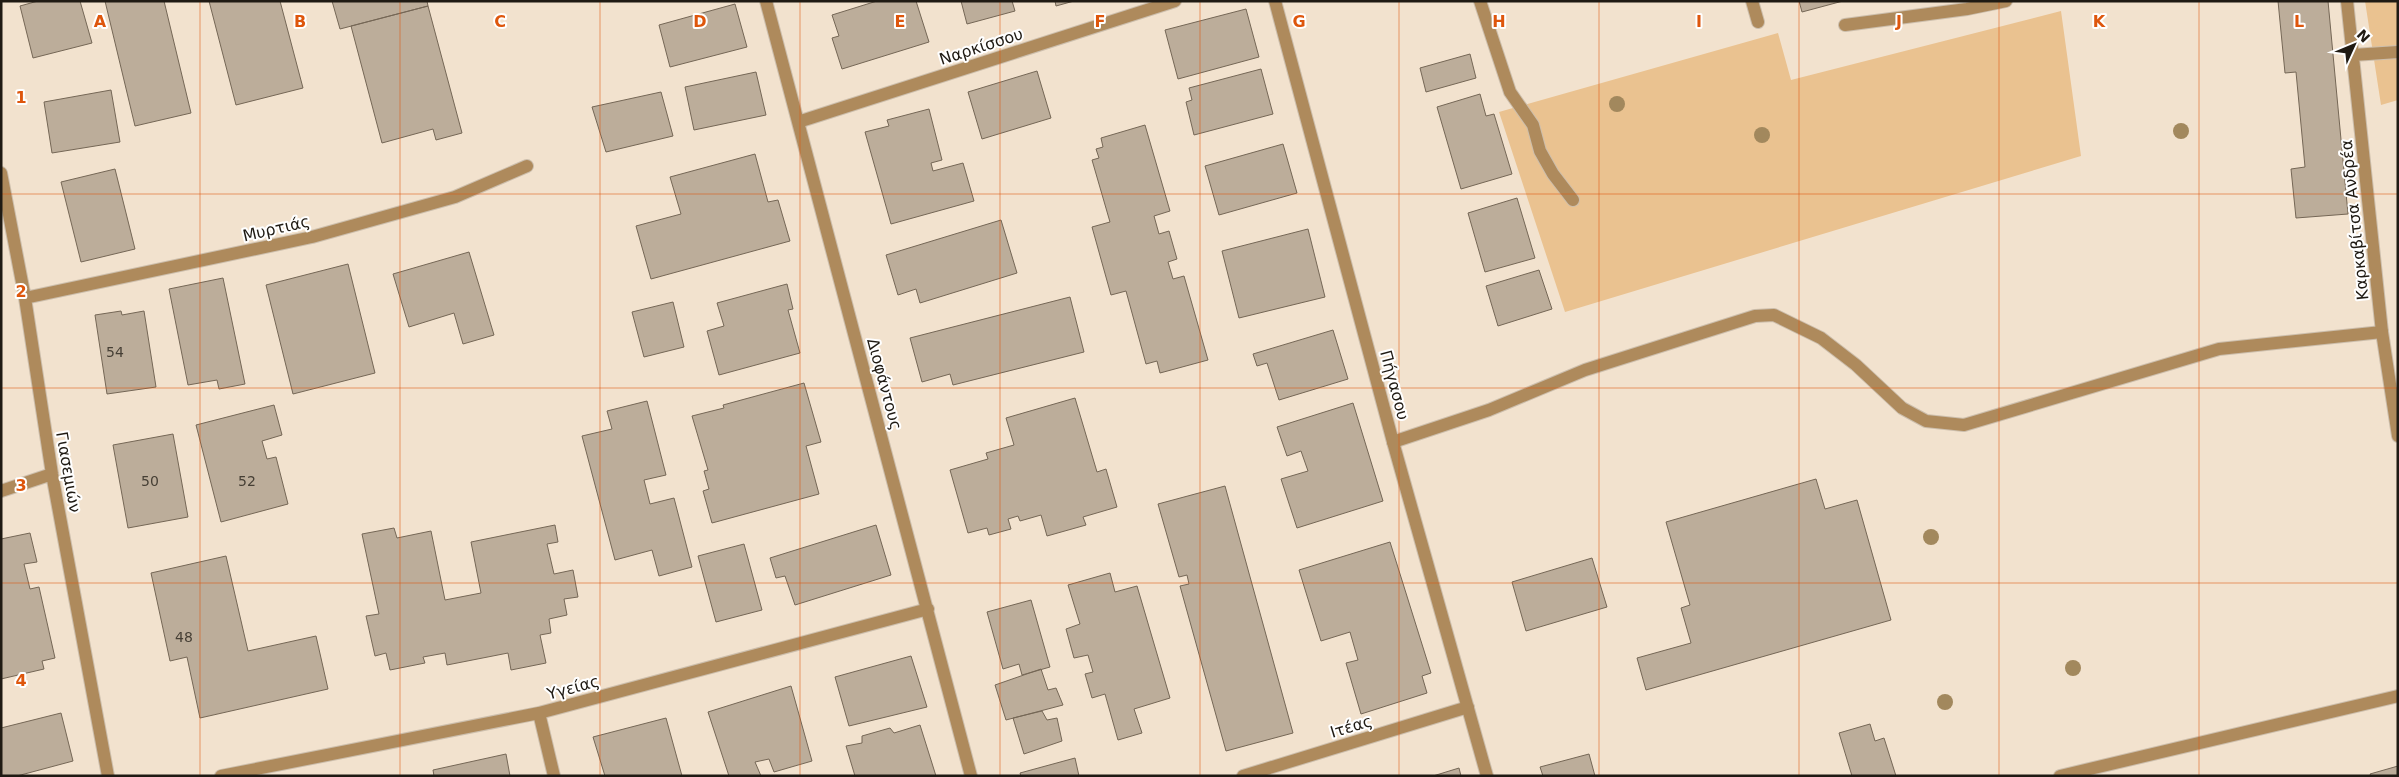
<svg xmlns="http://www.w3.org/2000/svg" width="2399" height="777" font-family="'DejaVu Sans',sans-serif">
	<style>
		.green { fill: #eac290 }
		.building { fill: #bcad9a; stroke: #756756 }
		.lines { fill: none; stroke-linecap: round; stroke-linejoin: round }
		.service-casing { stroke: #ccbeac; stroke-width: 14 }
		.minor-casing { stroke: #ccbeac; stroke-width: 14 }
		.service { stroke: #ae8a5c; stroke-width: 12 }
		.minor { stroke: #ae8a5c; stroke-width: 12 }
		.tree { fill: #a2885d }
		.grid { fill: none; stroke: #de560c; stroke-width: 1; stroke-opacity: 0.55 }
		.labels { text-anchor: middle; stroke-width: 4; stroke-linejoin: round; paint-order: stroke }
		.number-label { font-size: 14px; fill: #463f35 }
		.street-label { font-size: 16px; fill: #1f1a13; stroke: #fff }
		.grid-label { font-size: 16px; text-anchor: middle; font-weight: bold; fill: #de560c; stroke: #fff; stroke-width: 4; stroke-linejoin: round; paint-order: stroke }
	</style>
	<rect width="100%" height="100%" fill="#f2e2ce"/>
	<path class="green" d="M2365 1H2398V100L2381 105Z
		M2061 11 2081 156 1565 312 1499 112 1778 33 1791 80Z"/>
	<path class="building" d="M38 1H80L92 43 33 58 20 6Z
		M105 1H164L191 113 135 126Z
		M209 1H280L303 88 236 105Z
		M332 1H427L428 6 340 29Z
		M877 1H916L929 42 842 69 832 38 839 36 832 15Z
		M961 1H1012L1015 11 967 24Z
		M1055 1H1074L1056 6Z
		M1799 1H1843L1802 12Z
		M2278 1H2328L2348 214 2296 218 2291 169 2305 167 2296 72 2285 73Z
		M735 4 747 47 670 67 659 25Z
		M428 6 462 133 436 140 433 129 382 143 351 26Z
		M1246 9 1259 57 1178 79 1165 30Z
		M1470 54 1476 78 1426 92 1420 68Z
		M1261 69 1273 114 1194 135 1186 102 1192 100 1189 88Z
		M1037 71 1051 118 982 139 968 92Z
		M756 72 766 115 694 130 685 87Z
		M111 90 120 142 52 153 44 102Z
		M661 92 673 136 606 152 592 107Z
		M1480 94 1486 116 1494 114 1512 174 1461 189 1437 107Z
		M929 109 942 160 931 163 933 171 963 163 974 201 891 224 865 132 889 126 887 120Z
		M1145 125 1170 211 1154 216 1159 234 1169 231 1177 259 1168 262 1173 279 1184 276 1208 360 1160 373 1157 361 1146 364 1126 291 1111 295 1092 227 1110 222 1092 160 1099 158 1096 149 1103 147 1101 138Z
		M1283 144 1297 193 1219 215 1205 166Z
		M755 154 768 202 778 200 790 241 651 279 636 226 681 214 670 177Z
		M115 169 135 249 81 262 61 182Z
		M1517 198 1535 258 1485 272 1468 213Z
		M1001 220 1017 273 920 303 916 289 898 295 886 255Z
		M1308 229 1325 297 1239 318 1222 251Z
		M469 252 494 335 463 344 454 313 409 327 393 274Z
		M348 264 375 373 293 394 266 285Z
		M1539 270 1552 309 1498 326 1486 286Z
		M223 278 245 384 219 389 217 380 188 385 169 289Z
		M787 284 793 309 788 310 800 353 719 375 707 331 724 326 717 303Z
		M1070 297 1084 352 953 385 950 374 922 382 910 338Z
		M673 302 684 347 644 357 632 312Z
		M121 311 122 315 144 311 156 387 107 394 95 315Z
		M1333 330 1348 379 1279 400 1267 363 1257 366 1253 354Z
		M804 383 821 442 806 446 819 494 712 523 703 491 709 489 704 471 708 470 692 416 724 408 723 405Z
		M1075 398 1097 472 1106 469 1117 507 1083 517 1086 525 1047 536 1041 515 1020 521 1018 516 1008 519 1011 529 989 535 987 528 968 533 950 470 988 459 986 453 1014 445 1006 418Z
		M647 401 666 475 644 480 650 504 674 498 692 567 659 576 652 550 615 560 582 436 612 429 607 411Z
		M1353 403 1383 501 1297 528 1281 479 1308 471 1301 451 1287 456 1277 427Z
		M274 405 282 435 262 441 267 459 276 457 288 504 221 522 196 425Z
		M173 434 188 517 128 528 113 445Z
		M1816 479 1825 509 1857 500 1891 620 1646 690 1637 658 1691 643 1681 608 1690 605 1666 522Z
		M1225 486 1293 733 1226 751 1180 586 1189 584 1187 575 1179 577 1158 504Z
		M555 525 558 542 547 544 554 574 573 570 578 597 564 599 567 615 549 619 551 633 540 635 546 663 511 670 508 653 447 665 445 653 423 657 425 663 390 670 386 653 375 656 366 616 379 614 362 534 394 528 397 538 431 531 445 600 481 593 471 542Z
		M876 525 891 575 795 605 785 576 776 578 770 558Z
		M30 533 37 562 24 564 30 589 39 587 55 658 42 661 44 669 1 679V539Z
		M1390 542 1431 673 1422 676 1427 693 1361 714 1346 663 1358 660 1350 632 1321 641 1299 570Z
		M744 544 762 610 716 622 698 556Z
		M226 556 248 651 316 636 328 689 200 718 187 657 170 661 151 573Z
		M1592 558 1607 607 1526 631 1512 582Z
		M1110 573 1115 592 1137 586 1170 698 1134 709 1142 733 1118 740 1105 694 1092 698 1085 674 1093 672 1088 655 1074 658 1066 629 1080 624 1068 585Z
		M1031 600 1050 667 1022 675 1019 664 1003 669 987 612Z
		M911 656 927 707 849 726 835 677Z
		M1041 669 1048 690 1056 688 1063 705 1006 720 995 685Z
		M791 686 812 761 774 772 769 759 755 762 761 776H729L708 712Z
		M1042 711 1047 720 1057 718 1062 741 1024 754 1013 718Z
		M61 713 73 761 17 776H1V728Z
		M666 718 682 776H605L593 737Z
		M1870 724 1875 741 1884 738 1896 776H1852L1839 733Z
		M920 725 936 776H855L846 746 862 743V736L890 728 894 733Z
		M506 754 510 776H434L433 770Z
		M1589 754 1595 776H1543L1540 767Z
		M1075 758 1079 776H1021L1020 773Z
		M2398 766V776H2371L2370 774Z
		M1459 768 1461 776H1433Z"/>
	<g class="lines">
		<g class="service-casing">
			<path id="service" d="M1393 442 1489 410 1585 370 1755 316 1774 315 1821 338 1856 365 1902 408 1926 421 1964 425 2219 349 2382 332"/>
		</g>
		<g class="minor-casing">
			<path id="minor" d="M766 1 971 776
				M1275 1 1393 442 1487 776
				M1480 1 1510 92 1533 125 1540 151 1553 174 1573 200
				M1752 1 1758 22
				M2347 1 2382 332 2398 436
				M1845 25 1967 9 2006 1
				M2353 55 2398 52
				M798 122 1175 1
				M1 173 25 298 52 474 108 776
				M25 298 312 237 455 197 527 166
				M1 491 52 474
				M539 713 554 776
				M221 776 539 713 928 609
				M1243 776 1468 707
				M2060 776 2398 696"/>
		</g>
		<use href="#service" class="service"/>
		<use href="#minor" class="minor"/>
	</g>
	<g class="tree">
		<circle cx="1617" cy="104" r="8"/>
		<circle cx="2181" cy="131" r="8"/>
		<circle cx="1762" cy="135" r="8"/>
		<circle cx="1931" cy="537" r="8"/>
		<circle cx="2073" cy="668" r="8"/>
		<circle cx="1945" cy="702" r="8"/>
	</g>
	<path class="grid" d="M200 1V776M400 1V776M600 1V776M800 1V776M1000 1V776M1200 1V776M1399 1V776M1599 1V776M1799 1V776M1999 1V776M2199 1V776M1 194H2398M1 388H2398M1 583H2398"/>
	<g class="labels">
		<g class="number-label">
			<text x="115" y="357">54</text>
			<text x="150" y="486">50</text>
			<text x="247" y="486">52</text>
			<text x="184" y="642">48</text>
		</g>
		<g class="street-label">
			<text transform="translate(981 46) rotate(-18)" y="6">Ναρκίσσου</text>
			<text transform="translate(2354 220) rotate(-96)" y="6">Καρκαβίτσα Ανδρέα</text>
			<text transform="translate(276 228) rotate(-13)" y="6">Μυρτιάς</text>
			<text transform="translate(885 384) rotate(75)" y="6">Διοφάντους</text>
			<text transform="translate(1395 385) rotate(75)" y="6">Πήγασου</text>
			<text transform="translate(69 472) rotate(80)" y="6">Γιασεμιών</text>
			<text transform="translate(573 687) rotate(-15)" y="6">Υγείας</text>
			<text transform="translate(1351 726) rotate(-17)" y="6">Ιτέας</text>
		</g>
	</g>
	<g class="grid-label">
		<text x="100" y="27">A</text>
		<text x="300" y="27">B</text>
		<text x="500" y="27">C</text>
		<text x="700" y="27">D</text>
		<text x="900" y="27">E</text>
		<text x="1100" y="27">F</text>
		<text x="1299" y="27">G</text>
		<text x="1499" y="27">H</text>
		<text x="1699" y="27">I</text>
		<text x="1899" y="27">J</text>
		<text x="2099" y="27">K</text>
		<text x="2299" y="27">L</text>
		<text x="21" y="103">1</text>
		<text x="21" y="297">2</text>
		<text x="21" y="491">3</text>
		<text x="21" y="686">4</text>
	</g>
	<rect width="2399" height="777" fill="none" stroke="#1f1a13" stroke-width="5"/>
	<g transform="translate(2354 45) rotate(46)" stroke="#ffffff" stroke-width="4" paint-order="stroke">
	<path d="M0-4L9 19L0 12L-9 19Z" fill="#1f1a13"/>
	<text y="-8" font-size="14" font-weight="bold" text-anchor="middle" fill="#1f1a13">N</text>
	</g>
</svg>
